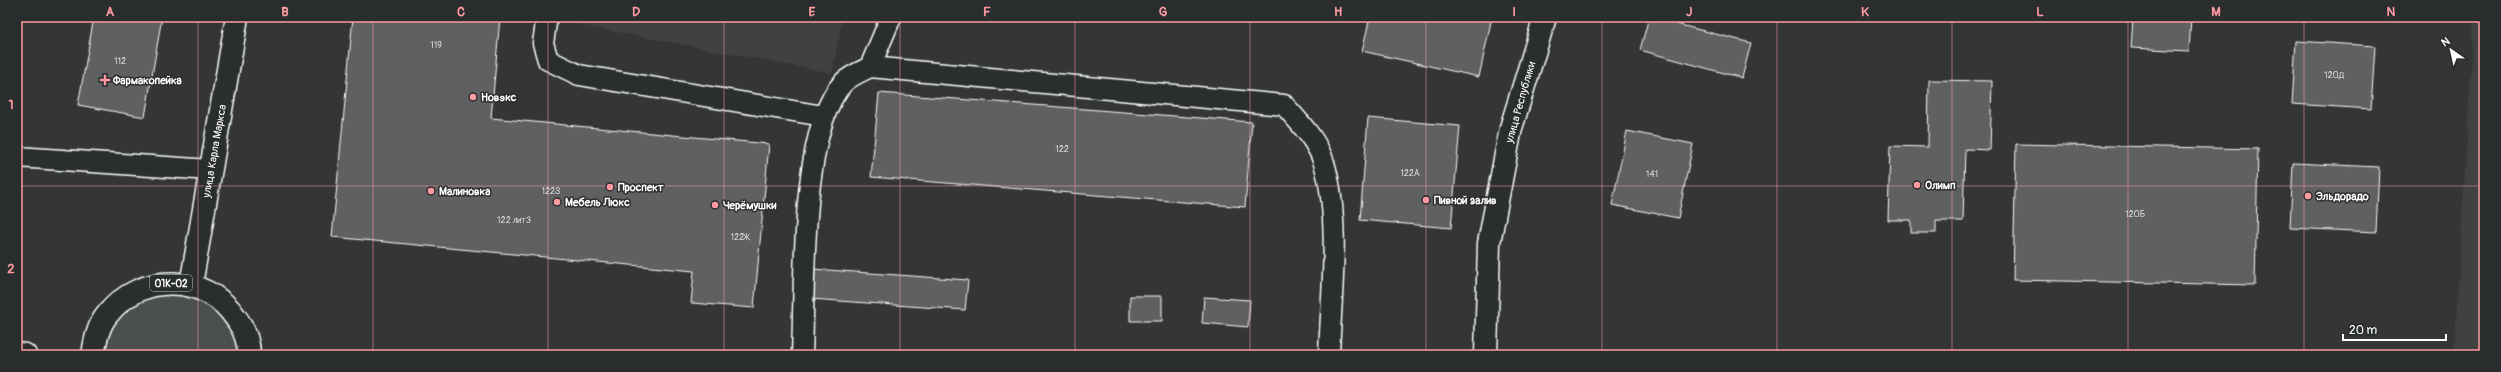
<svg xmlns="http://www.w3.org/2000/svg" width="2501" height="372" font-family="Pangolin,sans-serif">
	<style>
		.built { fill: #404243 }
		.green { fill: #4c4f50; stroke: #a6a7a8 }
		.building { fill: #5f6162; stroke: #fff }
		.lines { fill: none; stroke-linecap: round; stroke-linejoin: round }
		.service-casing { stroke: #fff; stroke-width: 23 }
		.minor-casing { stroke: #fff; stroke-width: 25 }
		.primary-casing { stroke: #fff; stroke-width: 25 }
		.service { stroke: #2a2d2e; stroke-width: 20 }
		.minor { stroke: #2a2d2e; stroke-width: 22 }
		.primary { stroke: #2a2d2e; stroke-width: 22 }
		.grid { fill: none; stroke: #ff9aa2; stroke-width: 1; stroke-opacity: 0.55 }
		.poi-dot { fill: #ff9aa2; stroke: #2a2d2e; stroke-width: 1.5 }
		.labels { text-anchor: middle; stroke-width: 3; stroke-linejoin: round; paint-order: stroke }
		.number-label { font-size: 9px; fill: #d7d8d8 }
		.shield { fill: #2a2d2e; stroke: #bfc0c0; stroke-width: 1 }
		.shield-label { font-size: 10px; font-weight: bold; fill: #fff }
		.poi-label { font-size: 11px; font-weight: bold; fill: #fff; stroke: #2a2d2e; text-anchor: start }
		.street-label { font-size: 11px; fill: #fff; stroke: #2a2d2e }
		.neatline { fill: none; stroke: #ff9aa2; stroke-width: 1.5 }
		.grid-label { font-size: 13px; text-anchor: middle; font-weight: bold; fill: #ff9aa2 }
	</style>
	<rect width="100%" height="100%" fill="#333536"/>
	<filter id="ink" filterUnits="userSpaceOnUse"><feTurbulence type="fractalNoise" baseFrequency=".025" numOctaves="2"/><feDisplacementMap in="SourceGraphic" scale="8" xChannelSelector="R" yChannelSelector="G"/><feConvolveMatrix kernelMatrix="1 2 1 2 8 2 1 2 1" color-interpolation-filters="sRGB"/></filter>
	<g filter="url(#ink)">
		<path class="built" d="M559 17H843L832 73 559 21Z
			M2474 17H2484V355H2454Z"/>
		<path class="green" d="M191 293 230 321 241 355H102L105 339 117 317 142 297Z"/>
		<path class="building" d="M94 17H162L145 117 78 105Z
			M353 17H500L491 118 769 144 754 308 691 303 694 271 332 237Z
			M1370 17H1492L1479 77 1362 51Z
			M1649 17 1751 43 1742 78 1640 50Z
			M2133 17H2191L2189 51 2131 48Z
			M2302 17H2380V20Z
			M2296 41 2375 46 2371 109 2292 104Z
			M1929 80 1992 81 1990 150 1965 149 1963 221H1936V233H1911V220H1888L1890 146 1928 147Z
			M879 93 1252 122 1245 207 871 177Z
			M1368 118 1460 126 1451 228 1360 220Z
			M1627 131 1693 144 1678 218 1612 205Z
			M2016 144 2258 149 2255 285 2013 280Z
			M2293 163 2379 167 2376 232 2290 228Z
			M813 269 968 280 965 310 811 299Z
			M1130 296H1162V321H1130Z
			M1204 297 1250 300 1248 327 1202 323Z"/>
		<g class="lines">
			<g class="service-casing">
				<path id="service" d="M547 17 543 43 548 60 579 75 823 116
					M870 67 891 17
					M17 157 211 170
					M802 355C805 291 799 127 844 82 850 76 862 71 870 67L1284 105C1299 122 1317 140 1324 163 1341 218 1331 296 1329 355"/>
			</g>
			<g class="minor-casing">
				<path id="minor" d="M191 285 237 17
					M1486 355 1489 243 1511 128 1545 17"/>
			</g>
			<g class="primary-casing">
				<path id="primary" d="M17 354 25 355
					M93 355C95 341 98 326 107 315 140 272 206 273 236 318 244 329 249 342 249 355"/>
			</g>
			<use href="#service" class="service"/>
			<use href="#minor" class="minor"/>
			<use href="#primary" class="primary"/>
		</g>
	</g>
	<path class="grid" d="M198 17V355M373 17V355M548 17V355M724 17V355M900 17V355M1075 17V355M1250 17V355M1426 17V355M1602 17V355M1777 17V355M1952 17V355M2128 17V355M2304 17V355M17 186H2484"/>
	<g class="poi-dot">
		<path d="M103 74h4v4h4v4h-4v4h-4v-4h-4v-4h4z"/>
		<circle cx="473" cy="97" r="4"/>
		<circle cx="1917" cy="185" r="4"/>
		<circle cx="610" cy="187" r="4"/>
		<circle cx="431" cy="191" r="4"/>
		<circle cx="2308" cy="196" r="4"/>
		<circle cx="1426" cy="200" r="4"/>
		<circle cx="557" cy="202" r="4"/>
		<circle cx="715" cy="205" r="4"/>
	</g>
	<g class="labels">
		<g class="number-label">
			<text x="436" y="48">119</text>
			<text x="120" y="64">112</text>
			<text x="2334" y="78">120Д</text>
			<text x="1062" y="152">122</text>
			<text x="1410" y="176">122А</text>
			<text x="1652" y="177">141</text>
			<text x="551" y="194">122З</text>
			<text x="2135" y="217">120Б</text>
			<text x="514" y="223">122 лит3</text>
			<text x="740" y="240">122Ж</text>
		</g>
		<rect class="shield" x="150" y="275" width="42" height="16" rx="3"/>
		<g class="shield-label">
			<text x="171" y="287">01К-02</text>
		</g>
		<g class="poi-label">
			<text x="113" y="84">Фармакопейка</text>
			<text x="481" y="101">Новэкс</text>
			<text x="1925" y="189">Олимп</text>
			<text x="618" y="191">Проспект</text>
			<text x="439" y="195">Малиновка</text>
			<text x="2316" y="200">Эльдорадо</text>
			<text x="1434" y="204">Пивной залив</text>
			<text x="565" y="206">Мебель Люкс</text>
			<text x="723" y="209">Черёмушки</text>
		</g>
		<g class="street-label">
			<text transform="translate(1520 102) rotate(-74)" y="4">улица Республики</text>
			<text transform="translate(214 151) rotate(-80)" y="4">улица Карла Маркса</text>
		</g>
	</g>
	<rect width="2501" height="372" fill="none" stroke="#2a2d2e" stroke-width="44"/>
	<g transform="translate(2451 50) rotate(326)" stroke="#2a2d2e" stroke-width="3" paint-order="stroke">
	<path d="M0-3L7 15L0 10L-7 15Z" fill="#ffffff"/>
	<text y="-6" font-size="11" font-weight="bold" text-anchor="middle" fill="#ffffff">N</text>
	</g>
	<path d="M2343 334v6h103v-6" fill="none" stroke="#ffffff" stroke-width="2"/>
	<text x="2349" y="334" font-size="12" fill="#ffffff" stroke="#2a2d2e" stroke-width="3" paint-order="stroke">20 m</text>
	<rect x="22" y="22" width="2457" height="328" class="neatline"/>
	<g class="grid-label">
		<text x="110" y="16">A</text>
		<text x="285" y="16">B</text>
		<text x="461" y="16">C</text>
		<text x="636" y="16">D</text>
		<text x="812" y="16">E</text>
		<text x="987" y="16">F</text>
		<text x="1163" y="16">G</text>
		<text x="1338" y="16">H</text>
		<text x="1514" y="16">I</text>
		<text x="1689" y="16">J</text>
		<text x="1865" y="16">K</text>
		<text x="2040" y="16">L</text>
		<text x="2216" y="16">M</text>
		<text x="2391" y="16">N</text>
		<text x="11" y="109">1</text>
		<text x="11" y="273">2</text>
	</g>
</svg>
